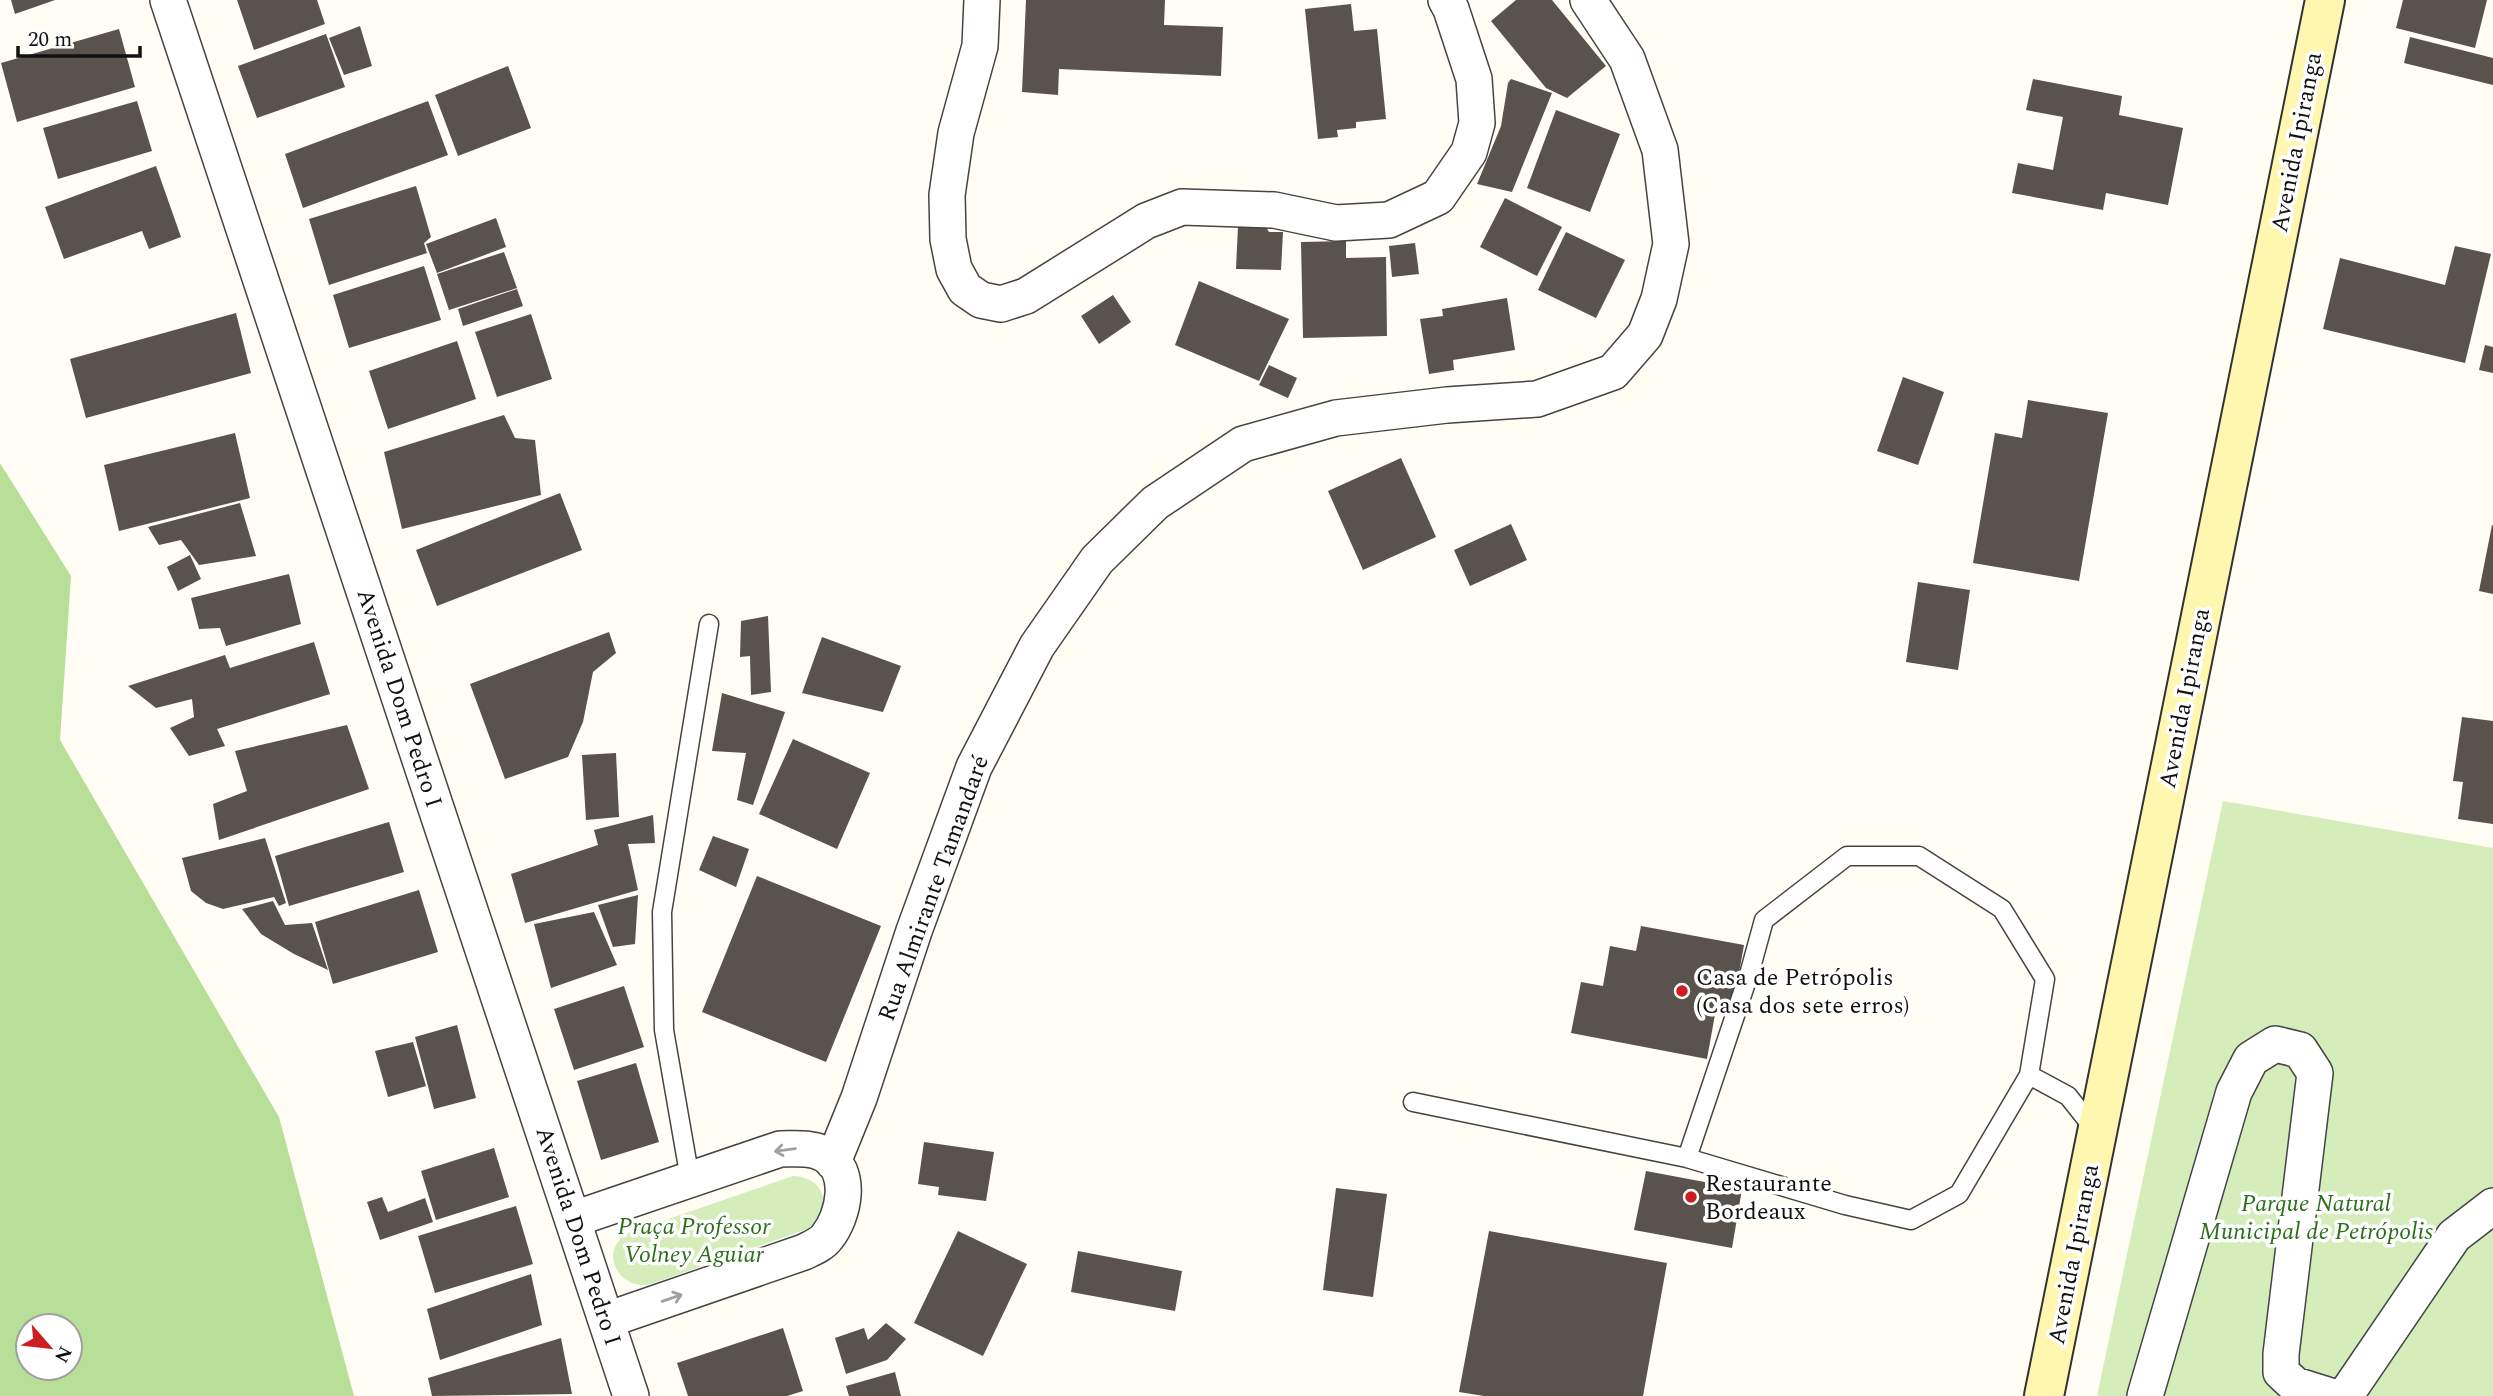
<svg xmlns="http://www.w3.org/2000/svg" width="2493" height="1396" font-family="Spectral,serif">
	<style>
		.green { fill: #d4edba }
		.forest { fill: #b7df98; fill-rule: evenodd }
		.building { fill: #5a524c }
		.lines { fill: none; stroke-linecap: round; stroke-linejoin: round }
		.service-casing { stroke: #444; stroke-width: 21 }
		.minor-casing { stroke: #444; stroke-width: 38 }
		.secondary-casing { stroke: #333; stroke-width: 42 }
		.service { stroke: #fff; stroke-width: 18 }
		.minor { stroke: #fff; stroke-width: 35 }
		.secondary { stroke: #fff7af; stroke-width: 38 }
		.oneway { stroke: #a0a0a0 }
		.poi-dot { fill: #cc1d23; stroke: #fff; stroke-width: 2.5 }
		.labels { text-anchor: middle; stroke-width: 7; stroke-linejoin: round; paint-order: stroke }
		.street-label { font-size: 24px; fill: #111; stroke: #fff }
		.poi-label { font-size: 24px; fill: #111; stroke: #fff; text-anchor: start }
		.park-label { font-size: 24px; font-style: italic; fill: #2b6f1b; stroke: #fff }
	</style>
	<rect width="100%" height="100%" fill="#fffdf4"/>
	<path class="green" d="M2223 801 2493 848V1396H2097Z
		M793 1176C825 1177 834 1208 810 1228L648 1285C616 1288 599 1250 628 1233Z"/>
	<path class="forest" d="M0 463 71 576 60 740 279 1117 354 1396H0ZM28 1326H70V1368H28Z"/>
	<path class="building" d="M11 0H55L15 14Z
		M237 0H317L325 24 254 50Z
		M1026 0H1165L1164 25 1223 27 1221 76 1059 69 1058 95 1022 92Z
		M1516 0H1552L1606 66 1567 98 1546 88 1491 21Z
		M2403 0H2487L2475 48 2396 28Z
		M1351 4 1354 31 1377 29 1386 119 1356 122V128L1337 130 1338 137 1318 139 1305 9Z
		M360 26 372 66 344 75 329 38Z
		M119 29 135 87 17 122 1 63Z
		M326 34 345 87 257 118 238 66Z
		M2410 37 2493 58V85L2404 63Z
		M508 66 531 128 458 156 435 95Z
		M1511 79 1552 93 1512 192 1477 184 1501 126 1508 83Z
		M2033 79 2122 96 2119 115 2183 128 2168 205 2106 193 2103 210 2012 193 2018 163 2053 170 2063 117 2026 110Z
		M137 101 152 151 58 179 43 128Z
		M428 101 448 155 303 208 285 154Z
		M1556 110 1620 134 1590 212 1527 188Z
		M156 166 181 237 149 249 142 231 64 259 45 207Z
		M416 186 431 237 424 243 427 253 329 285 309 219Z
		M1505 198 1562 227 1537 276 1480 247Z
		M496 218 506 247 437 273 426 244Z
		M1238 226 1266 227 1269 232H1283L1281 270 1236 269Z
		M1566 232 1625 260 1596 318 1538 290Z
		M1346 241V258L1386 257 1387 336 1303 338 1301 242Z
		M1415 243 1419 274 1392 277 1389 246Z
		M2455 246 2491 254 2465 363 2323 329 2340 258 2445 285Z
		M504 252 517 288 449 310 437 274Z
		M424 266 441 320 349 348 333 295Z
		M1199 281 1289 319 1259 381 1175 345Z
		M517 289 523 306 463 326 458 309Z
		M1113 295 1131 322 1099 344 1081 316Z
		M1507 298 1515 350 1453 360 1454 370 1429 374 1420 319 1443 316 1442 309Z
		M236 313 251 373 86 418 70 359Z
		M531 314 552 379 497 397 475 332Z
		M457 341 476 399 388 429 369 371Z
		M2485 345 2493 347V373L2479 370Z
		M1269 365 1297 378 1288 398 1259 385Z
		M1903 377 1944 392 1918 465 1877 451Z
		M2028 400 2108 413 2079 581 1973 563 1995 433 2022 438Z
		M504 415 515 438 535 440 541 495 402 529 384 452Z
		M235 433 250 498 119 531 104 465Z
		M1401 458 1436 537 1363 570 1328 491Z
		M560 493 582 550 437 606 416 550Z
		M240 503 256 556 199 565 181 540 159 545 148 527Z
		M1511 524 1527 560 1470 586 1454 550Z
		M2492 525H2493V594L2479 591Z
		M190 555 201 579 178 591 167 567Z
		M289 574 301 624 226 646 220 628 199 629 191 598Z
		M1918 582 1970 590 1958 670 1906 662Z
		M768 616 771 692 751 695 750 656 740 657 741 621Z
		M609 632 616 653 593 672 583 722 568 757 505 779 470 684Z
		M822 637 901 666 883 712 802 693Z
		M314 642 330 694 217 729 225 746 189 756 170 728 194 717 192 699 156 708 128 686 225 655 230 668Z
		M722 693 785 712 753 805 737 800 746 753 712 751Z
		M2462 717 2493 721V824L2458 819 2463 782 2453 781Z
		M347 725 369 789 219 840 213 804 247 791 235 751Z
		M793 739 870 773 837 849 759 814Z
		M616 753 619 817 586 820 582 755Z
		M653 815 655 843 628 844 638 890 525 923 511 874 598 845 594 830Z
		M389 822 404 872 289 906 275 856Z
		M713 836 749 849 736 887 699 870Z
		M265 838 286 903 279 906 274 897 223 909 206 903 191 891 182 858Z
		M757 876 881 926 826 1062 702 1012Z
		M419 890 438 952 333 984 315 922Z
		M638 895 635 944 613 947 598 905Z
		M273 901 285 925 312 923 328 970 294 954 261 934 242 909Z
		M594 912 617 965 551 988 534 924Z
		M1641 926 1744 945 1732 1012 1716 1009 1707 1059 1571 1033 1581 982 1603 986 1610 946 1636 951Z
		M624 986 644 1047 574 1070 554 1009Z
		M457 1025 476 1098 434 1109 415 1037Z
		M413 1042 426 1086 388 1097 375 1051Z
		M636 1063 659 1142 601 1160 577 1081Z
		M924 1142 994 1152 986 1201 938 1195 939 1187 918 1184Z
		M494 1148 509 1197 436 1220 421 1171Z
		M1646 1171 1742 1189 1732 1248 1634 1230Z
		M1336 1188 1387 1194 1373 1297 1323 1290Z
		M382 1197 388 1212 425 1198 433 1222 380 1240 367 1202Z
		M516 1206 533 1264 435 1293 418 1236Z
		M958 1231 1027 1264 983 1356 914 1323Z
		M1489 1231 1667 1263 1643 1396H1484L1459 1392Z
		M1078 1251 1182 1271 1175 1311 1071 1292Z
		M531 1274 542 1325 440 1360 427 1309Z
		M886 1323 906 1339 887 1360 846 1374 835 1338 864 1328 868 1340Z
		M783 1328 803 1391 787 1396H688L677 1363Z
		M561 1338 572 1394 432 1396 428 1378Z
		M895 1372 901 1396H849L846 1386Z"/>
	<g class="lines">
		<g class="service-casing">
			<path id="service" d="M2029 1075 2068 1096 2095 1130
				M1413 1102 1687 1158 1845 1205 1911 1220 1959 1194 2029 1075 2045 979 2002 909 1919 856H1847L1764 920 1750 971 1687 1158
				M690 1179 664 1030 662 912 709 624"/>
		</g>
		<g class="minor-casing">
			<path id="minor" d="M168 0 631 1396
				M982 0 980 46 956 133 947 195 948 239 954 269 965 289 981 300 1001 304 1026 296 1146 221 1182 207 1274 210 1336 223 1389 220 1438 197 1469 152 1477 123 1474 79 1451 9 1446 0
				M833 1162 859 1098 914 931 974 767 1037 646 1097 560 1155 503 1243 444 1336 418 1447 405 1537 399 1613 372 1645 335 1659 299 1671 244 1660 150 1627 59 1588 0
				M574 1219 780 1149C795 1149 810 1147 824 1154 854 1170 844 1216 827 1237 822 1244 812 1248 804 1252L607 1320
				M2145 1396 2234 1092 2251 1059 2275 1044 2300 1050 2315 1073 2281 1354V1372L2295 1385 2330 1396
				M2345 1396 2454 1236 2493 1206"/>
		</g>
		<g class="secondary-casing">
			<path id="secondary" d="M2044 1396 2325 0"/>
		</g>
		<use href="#service" class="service"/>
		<use href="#minor" class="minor"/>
		<use href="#secondary" class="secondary"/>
	</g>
	<defs><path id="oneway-shaft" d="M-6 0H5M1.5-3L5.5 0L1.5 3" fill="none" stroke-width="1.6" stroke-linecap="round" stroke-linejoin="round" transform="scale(1.75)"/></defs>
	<g class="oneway">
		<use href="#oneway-shaft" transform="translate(785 1150) rotate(173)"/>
		<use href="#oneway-shaft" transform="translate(672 1298) rotate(-19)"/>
	</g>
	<g class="poi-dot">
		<circle cx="1682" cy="991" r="7"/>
		<circle cx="1691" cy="1197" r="7"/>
	</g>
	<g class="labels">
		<g class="street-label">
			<text transform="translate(2296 142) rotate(-79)" y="8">Avenida Ipiranga</text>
			<text transform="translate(400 698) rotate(72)" y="8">Avenida Dom Pedro I</text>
			<text transform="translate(2184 698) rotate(-79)" y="8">Avenida Ipiranga</text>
			<text transform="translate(933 888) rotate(-70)" y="8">Rua Almirante Tamandaré</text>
			<text transform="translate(579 1236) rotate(72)" y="8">Avenida Dom Pedro I</text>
			<text transform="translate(2073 1254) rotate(-79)" y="8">Avenida Ipiranga</text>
		</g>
		<g class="poi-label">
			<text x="1696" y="985">Casa de Petrópolis<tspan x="1696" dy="28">(Casa dos sete erros)</tspan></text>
			<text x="1705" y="1191">Restaurante<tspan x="1705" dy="28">Bordeaux</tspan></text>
		</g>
		<g class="park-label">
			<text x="2316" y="1211">Parque Natural<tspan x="2316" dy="28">Municipal de Petrópolis</tspan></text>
			<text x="694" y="1234">Praça Professor<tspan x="694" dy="28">Volney Aguiar</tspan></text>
		</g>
	</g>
	<g transform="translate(49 1347) rotate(118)"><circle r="33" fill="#ffffff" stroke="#a0a0a0" stroke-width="2"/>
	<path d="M0-5L12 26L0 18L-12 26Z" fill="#cc1d23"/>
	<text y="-10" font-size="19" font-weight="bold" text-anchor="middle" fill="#111111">N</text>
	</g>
	<path d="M18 46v10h122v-10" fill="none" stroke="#111111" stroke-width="3.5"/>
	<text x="28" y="46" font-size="21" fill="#111111" stroke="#ffffff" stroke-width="5" paint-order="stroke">20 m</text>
</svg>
